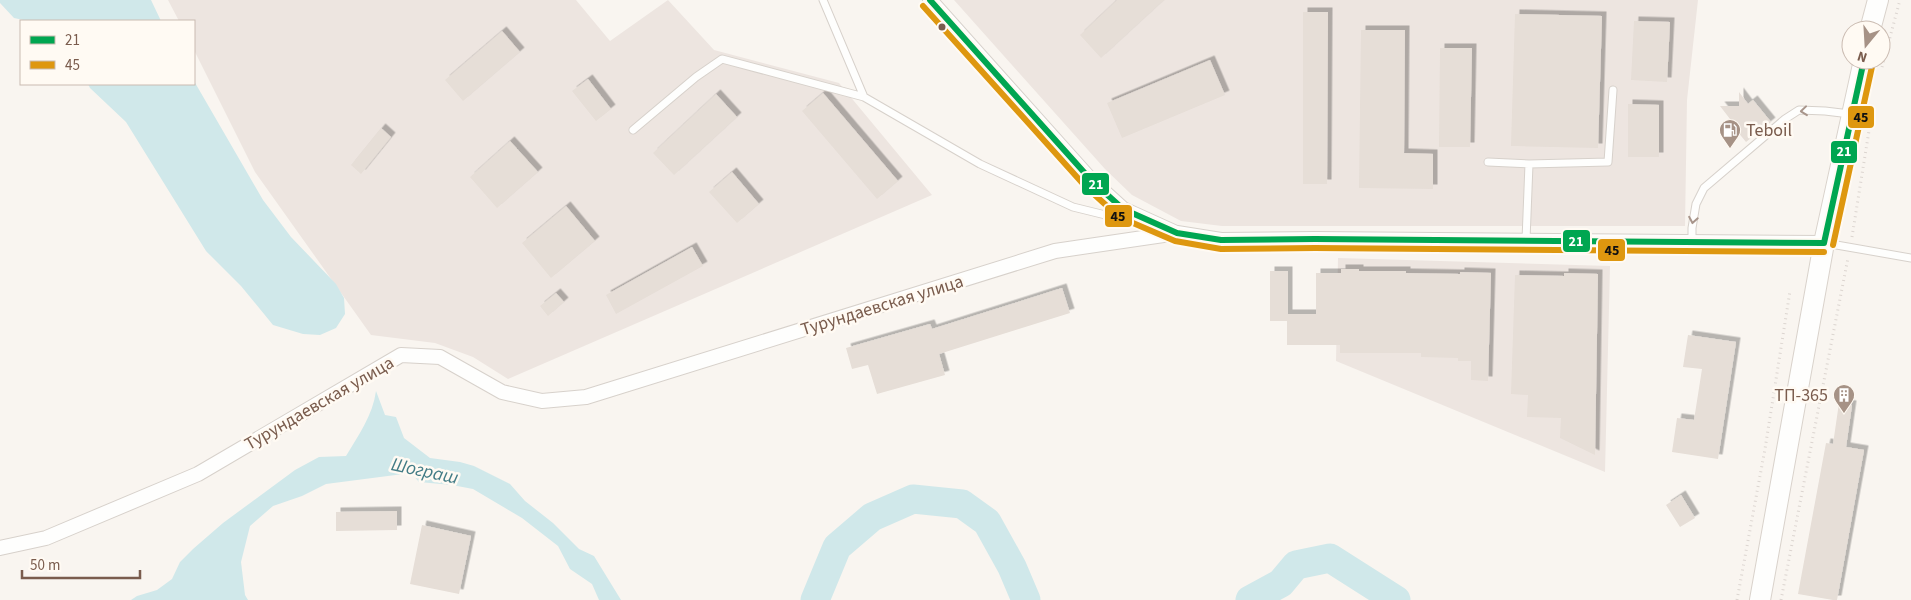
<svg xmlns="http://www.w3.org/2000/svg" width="1911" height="600" font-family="'Source Sans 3',sans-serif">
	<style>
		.industrial { fill: #ede5e0 }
		.water { fill: #d0e8ea }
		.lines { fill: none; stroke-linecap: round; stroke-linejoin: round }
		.river { stroke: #d0e8ea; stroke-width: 29 }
		.building { fill: #e6ded7; filter: url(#shadow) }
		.lane-casing { stroke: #d7d1cb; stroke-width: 9 }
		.street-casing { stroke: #d7d1cb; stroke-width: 16 }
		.secondary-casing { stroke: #d9d2cb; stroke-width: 22 }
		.path { stroke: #dcd5d0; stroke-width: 3; stroke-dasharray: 1 4; stroke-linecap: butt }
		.lane { stroke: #fefefd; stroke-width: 7 }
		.street { stroke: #fefefd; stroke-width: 14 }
		.secondary { stroke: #fefefd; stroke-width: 20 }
		.bus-1-casing { stroke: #fffaf3; stroke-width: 10 }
		.bus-2-casing { stroke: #fffaf3; stroke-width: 10 }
		.bus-1 { stroke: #00a651; stroke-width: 6 }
		.bus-2 { stroke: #de970f; stroke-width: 6 }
		.oneway { stroke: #a8958b }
		.bus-dot { fill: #7a5c4d; stroke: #fffaf3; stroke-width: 2 }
		.labels { text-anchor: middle; stroke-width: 5; stroke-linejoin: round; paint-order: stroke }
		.poi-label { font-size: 18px; fill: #7a5c4d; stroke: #fffaf3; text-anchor: start }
		.street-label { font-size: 18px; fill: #7a5c4d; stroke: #fffaf3 }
		.water-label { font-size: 19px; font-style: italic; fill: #437c86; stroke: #fffaf3 }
		.line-badge { stroke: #fffaf3; stroke-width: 2 }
		.badge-label { font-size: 14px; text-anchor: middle; font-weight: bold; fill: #fff }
		.pale-badge-label { font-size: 14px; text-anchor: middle; font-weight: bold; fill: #111 }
	</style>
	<defs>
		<filter id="shadow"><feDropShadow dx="4.5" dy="-4.5" stdDeviation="0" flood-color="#0004"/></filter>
	</defs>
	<rect width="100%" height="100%" fill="#f9f5f0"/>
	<path class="industrial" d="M168 0H576L610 41 668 0 714 50 839 83 932 195 508 379 473 357 435 343 371 335 255 172 194 50V21H179Z
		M954 0H1698L1687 100 1685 226H1222L1181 221 1132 195 1105 169Z
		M1338 258 1610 266 1605 472 1336 361Z"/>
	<path class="water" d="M0 0H151L161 21H28L14 18 0 3Z
		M194 81 263 200 291 237 336 284 344 298 345 314 336 328 320 335 303 334 273 325 241 286 206 251 126 122 90 88 88 84H194Z
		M376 391 385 415 396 417 404 438 430 458 460 462 474 466 510 484 525 501 553 523 579 549 594 556 621 600H599L592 584 570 569 558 546 522 518 473 489 452 485 419 482 411 473 326 484 302 496 273 506 250 526 241 562 245 595 248 600H131L137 596 157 590 172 579 180 562 193 549 223 523 295 470 319 457 346 456C358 436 373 415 376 391Z"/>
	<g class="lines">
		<path class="river" d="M815 600 837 547 872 517 913 499 962 504 987 522 1012 567 1026 600
			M1250 600 1281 583 1296 565 1330 558 1396 600"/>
	</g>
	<path class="building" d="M1117 0H1164L1101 58 1080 35Z
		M1303 12H1328L1327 184H1303Z
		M1515 14 1602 16 1598 148 1511 146Z
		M1634 21 1670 22 1667 82 1631 80Z
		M1361 30H1405L1404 153 1433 154V189L1359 188Z
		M502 31 520 52 463 101 445 80Z
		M1440 48H1472L1470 147H1439Z
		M1210 60 1225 95 1122 138 1107 103Z
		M588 79 611 109 596 121 572 91Z
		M1739 92 1748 104 1753 100 1771 122 1746 142 1728 120 1730 119 1720 106H1739Z
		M823 93 898 181 877 199 802 111Z
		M716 94 737 117 674 175 653 153Z
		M1628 104 1659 105V157H1628Z
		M381 128 391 137 361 174 351 165Z
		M510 141 538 172 497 208 470 177Z
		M732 172 759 204 737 223 709 192Z
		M566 206 595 241 551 278 522 243Z
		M692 247 703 266 616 314 606 295Z
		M1341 269H1359V271H1406V273L1460 274V272L1491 273 1488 381 1471 380V361H1458V358L1421 357V353H1340V345H1287V321H1270V271H1288V314H1316V273H1341Z
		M1564 273 1598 274 1595 455 1560 438 1561 418 1527 417 1528 395 1511 394 1515 275 1564 276Z
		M1062 288 1070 313 939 354 945 375 877 394 868 365 852 369 846 348 930 324 932 329Z
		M556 293 564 302 548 316 540 306Z
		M1688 335 1736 342 1718 459 1672 452 1677 418 1694 420 1702 369 1683 367Z
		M1839 403 1852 405 1846 447 1864 450 1837 600H1833L1798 594 1826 443 1833 444Z
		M1681 495 1695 518 1680 527 1666 505Z
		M397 511V530L336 531V512Z
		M422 525 471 536 459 594 410 584Z"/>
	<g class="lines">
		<g class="lane-casing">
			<path id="lane" d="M823 0 864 97
				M633 130 696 77 722 59 864 97 980 164 1073 207 1146 225
				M1488 162 1529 164
				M1526 240 1529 164 1608 162 1613 90
				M1692 240V228L1696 204 1704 188 1785 119 1799 110 1825 111 1850 114
				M1825 243 1911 258"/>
		</g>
		<g class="street-casing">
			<path id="street" d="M930 0 1091 180 1123 209 1176 233
				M0 548 46 538 198 474 401 355 440 357 502 392 542 401 586 397 1055 251 1177 233 1221 240 1315 239 1824 243"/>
		</g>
		<g class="secondary-casing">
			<path id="secondary" d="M1870 30 1878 0
				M1760 600 1824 243 1864 60"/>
		</g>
		<path class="path" d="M1882 67 1900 0
			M1852 237 1872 112
			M1737 600 1765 449 1790 291
			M1781 600 1848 258"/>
		<use href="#lane" class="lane"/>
		<use href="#street" class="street"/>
		<use href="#secondary" class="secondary"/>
		<g class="bus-1-casing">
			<path id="bus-1" d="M930 0 1091 180 1123 209 1177 233 1221 240 1315 239 1824 243
				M1824 243 1864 60"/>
		</g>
		<g class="bus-2-casing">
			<path id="bus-2" d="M923 6 1085 186 1119 217 1175 241 1221 249 1315 248 1824 252
				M1833 245 1873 62"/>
		</g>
		<use href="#bus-1" class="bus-1"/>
		<use href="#bus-2" class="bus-2"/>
	</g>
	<defs><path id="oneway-chevron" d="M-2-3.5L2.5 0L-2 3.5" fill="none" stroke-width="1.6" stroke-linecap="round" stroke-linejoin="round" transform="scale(1.25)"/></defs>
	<g class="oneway">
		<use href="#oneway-chevron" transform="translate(1804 111) rotate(174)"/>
		<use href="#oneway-chevron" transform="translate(1693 220) rotate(100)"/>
	</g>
	<defs>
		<g id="fuel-pin" transform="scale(1.125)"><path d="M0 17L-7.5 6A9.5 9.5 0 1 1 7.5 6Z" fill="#a69286" stroke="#fffaf3"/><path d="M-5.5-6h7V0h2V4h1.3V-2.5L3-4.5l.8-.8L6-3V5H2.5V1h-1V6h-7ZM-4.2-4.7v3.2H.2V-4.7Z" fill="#fff"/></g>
		<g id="building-pin" transform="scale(1.125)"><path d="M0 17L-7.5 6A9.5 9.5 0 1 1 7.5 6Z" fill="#a69286" stroke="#fffaf3"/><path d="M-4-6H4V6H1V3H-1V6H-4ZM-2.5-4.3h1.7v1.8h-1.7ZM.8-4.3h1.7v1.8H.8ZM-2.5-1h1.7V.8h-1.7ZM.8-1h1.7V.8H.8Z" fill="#fff"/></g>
	</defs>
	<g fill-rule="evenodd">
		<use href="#fuel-pin" x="1730" y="130"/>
		<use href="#building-pin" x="1844" y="395"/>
	</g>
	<circle class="bus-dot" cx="942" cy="27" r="4.5"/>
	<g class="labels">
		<g class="poi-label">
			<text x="1746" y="136">Teboil</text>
			<text x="1828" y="401" text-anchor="end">ТП-365</text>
		</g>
		<g class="street-label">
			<text transform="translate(882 305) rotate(-17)" y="6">Турундаевская улица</text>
			<text transform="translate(319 403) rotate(-30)" y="6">Турундаевская улица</text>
		</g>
		<g class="water-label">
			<text transform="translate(425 470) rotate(12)" y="7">Шограш</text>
		</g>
	</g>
	<g class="line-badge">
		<rect x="1847" y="105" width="28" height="24" rx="5" fill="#de970f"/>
		<rect x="1830" y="140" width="28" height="24" rx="5" fill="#00a651"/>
		<rect x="1081" y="172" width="29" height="24" rx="5" fill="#00a651"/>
		<rect x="1104" y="204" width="29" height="24" rx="5" fill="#de970f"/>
		<rect x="1562" y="229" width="29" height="24" rx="5" fill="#00a651"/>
		<rect x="1597" y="238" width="29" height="24" rx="5" fill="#de970f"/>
	</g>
	<g class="badge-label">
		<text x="1844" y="156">21</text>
		<text x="1096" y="189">21</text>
		<text x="1576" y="246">21</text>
	</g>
	<g class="pale-badge-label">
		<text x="1861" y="122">45</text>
		<text x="1118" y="221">45</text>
		<text x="1612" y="255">45</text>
	</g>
	<rect x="20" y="20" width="175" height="65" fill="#fffaf3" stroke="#cabbb1"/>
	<rect x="30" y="36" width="25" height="8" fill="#00a651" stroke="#cabbb1"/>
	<text x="65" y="45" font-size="15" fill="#7a5c4d">21</text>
	<rect x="30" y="61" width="25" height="8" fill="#de970f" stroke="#cabbb1"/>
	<text x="65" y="70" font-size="15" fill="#7a5c4d">45</text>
	<g transform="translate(1866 45) rotate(198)"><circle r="24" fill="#fffaf3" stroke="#cabbb1"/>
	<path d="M0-4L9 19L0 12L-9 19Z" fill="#a69286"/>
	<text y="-8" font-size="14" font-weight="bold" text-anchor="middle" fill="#7a5c4d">N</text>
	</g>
	<path d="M22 570v8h118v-8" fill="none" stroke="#7a5c4d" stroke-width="2.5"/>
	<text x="30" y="570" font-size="15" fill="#7a5c4d" stroke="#fffaf3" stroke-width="4" paint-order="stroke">50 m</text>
</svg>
